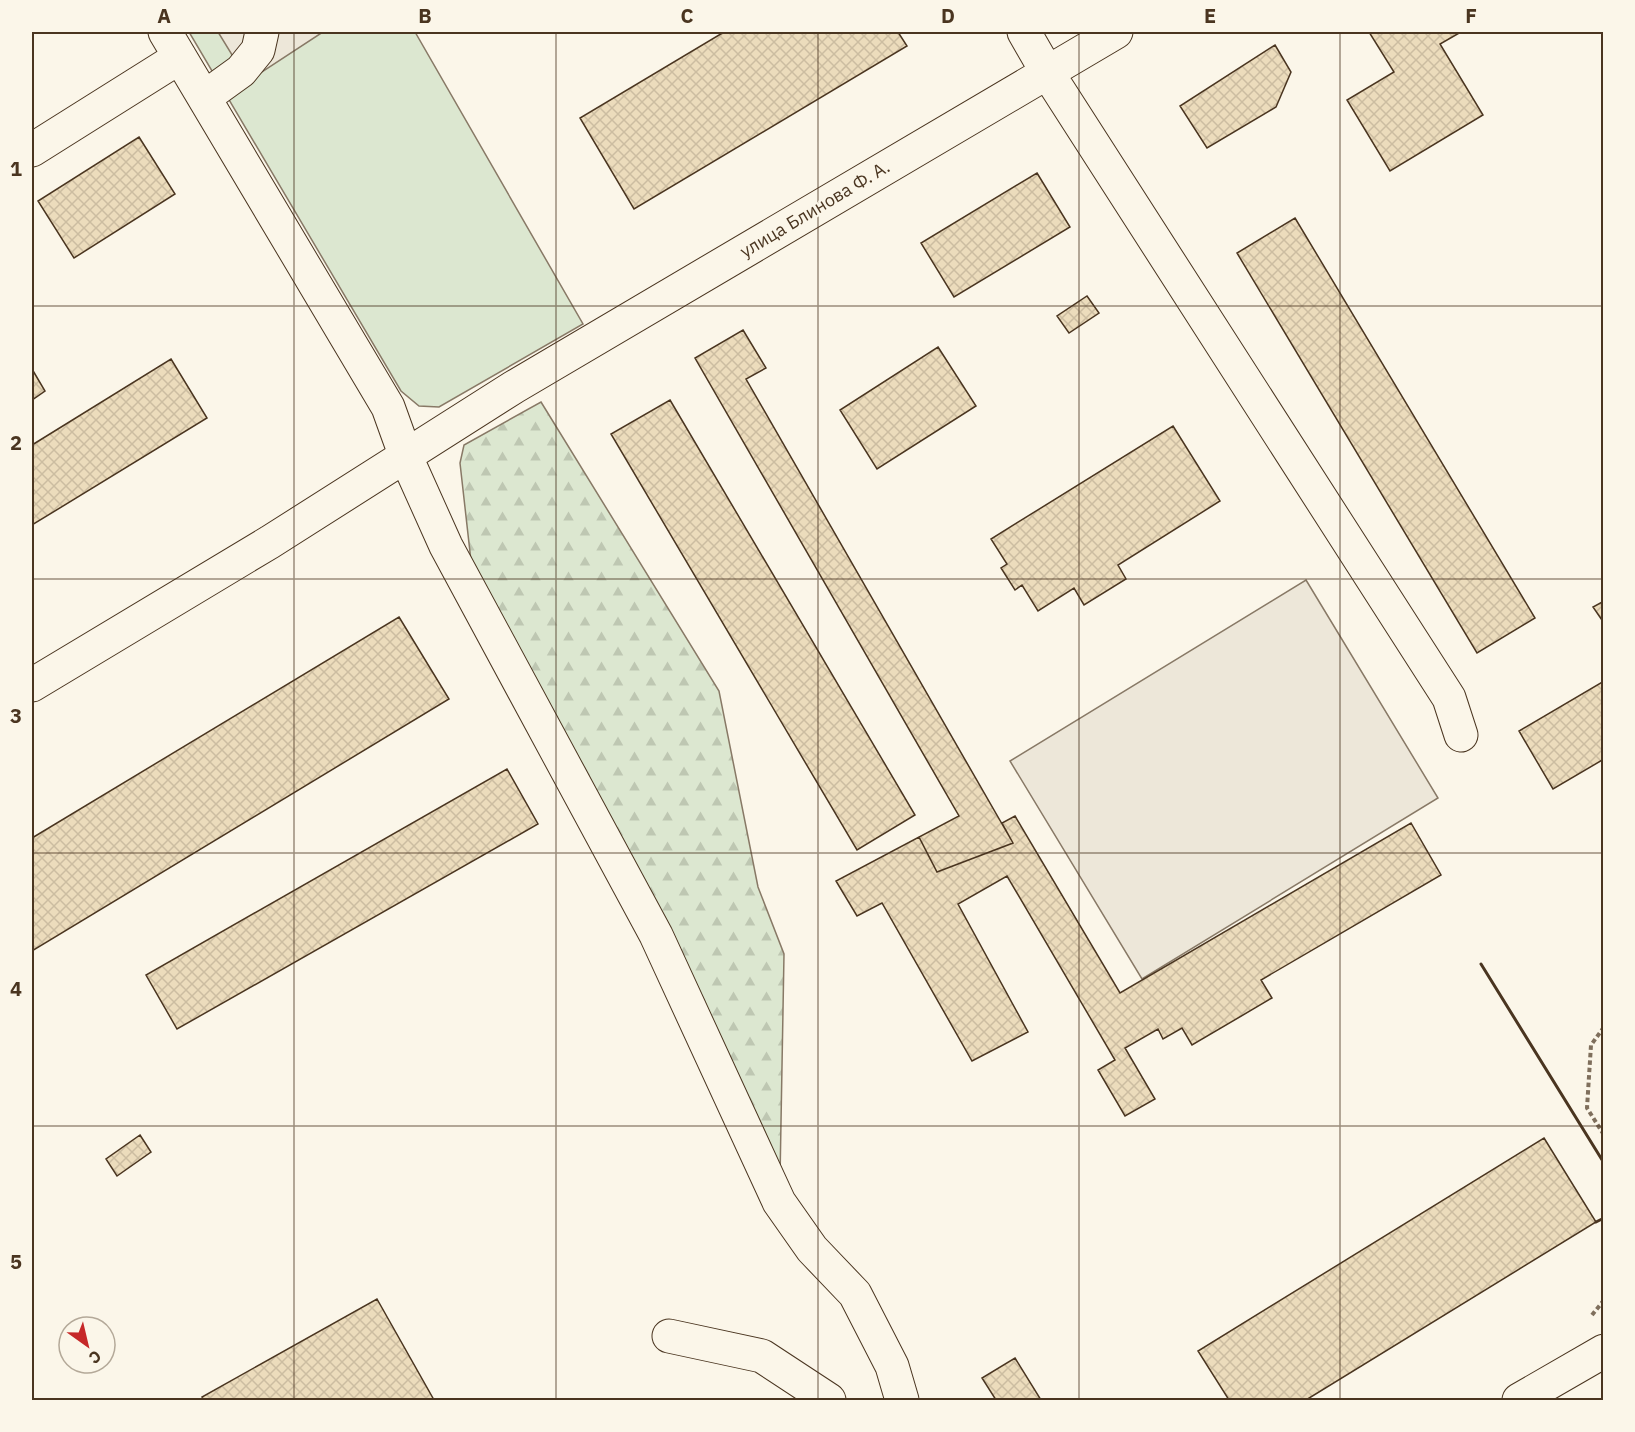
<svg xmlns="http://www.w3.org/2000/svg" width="1635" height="1432" font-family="'IBM Plex Sans',sans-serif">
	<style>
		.grass { fill: #dce7d0; stroke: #887966; stroke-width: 1.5 }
		.forest { fill: url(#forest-firs); stroke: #887966; stroke-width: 1.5 }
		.parking { fill: #ede7d9; stroke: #887966; stroke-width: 1.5 }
		.building { fill: url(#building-cross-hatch); stroke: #4a3520; stroke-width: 1.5 }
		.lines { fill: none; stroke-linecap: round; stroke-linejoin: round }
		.minor-casing { stroke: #4a3520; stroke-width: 35 }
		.major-casing { stroke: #4a3520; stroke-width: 35 }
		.path { stroke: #7f6f5c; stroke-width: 4; stroke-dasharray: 4.5 3; stroke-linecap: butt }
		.minor { stroke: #fbf6e9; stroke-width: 33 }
		.major { stroke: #fbf6e9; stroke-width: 33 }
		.wall { stroke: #4a3520; stroke-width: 3 }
		.grid { fill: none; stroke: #4a3520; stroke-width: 1.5; stroke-opacity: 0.55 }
		.labels { text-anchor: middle; stroke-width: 4.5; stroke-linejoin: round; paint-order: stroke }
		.street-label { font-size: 18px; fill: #4a3520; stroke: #fbf6e9 }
		.neatline { fill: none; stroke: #4a3520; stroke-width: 2 }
		.grid-label { font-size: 20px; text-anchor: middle; font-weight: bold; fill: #4a3520 }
	</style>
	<defs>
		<pattern id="forest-firs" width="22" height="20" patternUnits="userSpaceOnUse" patternTransform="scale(1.5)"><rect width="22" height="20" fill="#dce7d0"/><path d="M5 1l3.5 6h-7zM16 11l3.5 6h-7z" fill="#bec7b2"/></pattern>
		<pattern id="building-cross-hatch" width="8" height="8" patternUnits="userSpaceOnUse" patternTransform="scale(1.5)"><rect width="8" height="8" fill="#ecdcbc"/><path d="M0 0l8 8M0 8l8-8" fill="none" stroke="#ccbda1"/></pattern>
	</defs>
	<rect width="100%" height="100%" fill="#fbf6e9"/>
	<path class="grass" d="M189 32H415L583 324 439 407 419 406 401 391Z"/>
	<path class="forest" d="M541 402 719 691 758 887 784 954 780 1179 471 561 460 463 464 445Z"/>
	<path class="parking" d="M218 32H323L248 81Z
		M1306 580 1438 798 1142 979 1010 761Z"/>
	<path class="building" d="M724 32H898L907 46 634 209 580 118Z
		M1369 32H1461L1440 44 1483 115 1390 171 1347 100 1394 72Z
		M1275 45 1291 72 1276 107 1207 148 1180 106Z
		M139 137 175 194 74 258 38 201Z
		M1037 173 1070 227 954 297 921 243Z
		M1295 218 1535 618 1477 653 1237 253Z
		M1087 296 1099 313 1069 333 1057 316Z
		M743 330 766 368 746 379 1013 843 937 872 919 837 959 816 695 358Z
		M938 347 976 406 877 469 840 410Z
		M171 359 207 418 32 525V445Z
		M32 369 45 391 32 400Z
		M670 400 915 815 857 850 611 434Z
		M1173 426 1220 501 1118 565 1126 579 1084 605 1074 588 1038 611 1022 585 1015 590 1001 568 1007 564 991 539Z
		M1604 601V623L1593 607Z
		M399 617 449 699 32 951V838Z
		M1604 681V759L1553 789 1519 731Z
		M507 769 538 824 177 1029 146 975Z
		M1015 816 1120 993 1411 823 1441 875 1261 980 1272 998 1192 1045 1182 1028 1163 1039 1158 1029 1125 1048 1155 1099 1125 1116 1098 1070 1115 1060 1007 876 958 904 1028 1032 972 1061 882 903 857 916 836 881 919 837 937 872 1013 843 1002 823Z
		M140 1135 151 1152 117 1176 106 1159Z
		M1544 1138 1596 1222 1306 1400H1229L1198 1351Z
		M377 1299 434 1400H204L202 1397Z
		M1015 1358 1041 1400H996L982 1378Z"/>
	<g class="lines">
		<g class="minor-casing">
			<path id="minor" d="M165 32 388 407 406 457 446 546 656 935 779 1202 812 1249 855 1294 892 1366 902 1400
				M1024 32 1047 72 1449 698 1461 735
				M205 97 241 71 258 50 262 32
				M32 150 180 57
				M32 685 270 542 514 387 1116 32
				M669 1336 762 1356 829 1400"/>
		</g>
		<g class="major-casing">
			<path id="major" d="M1519 1400 1604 1351"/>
		</g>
		<path class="path" d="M1604 1027 1591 1045 1587 1108 1604 1135
			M1592 1315 1604 1300"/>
		<use href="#minor" class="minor"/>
		<use href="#major" class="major"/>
		<path class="wall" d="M1481 964 1604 1163
			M1596 1222 1604 1218"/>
	</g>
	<path class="grid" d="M294 32V1400M556 32V1400M818 32V1400M1079 32V1400M1340 32V1400M32 306H1604M32 579H1604M32 853H1604M32 1126H1604"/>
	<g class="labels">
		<g class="street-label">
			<text transform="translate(815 209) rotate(-31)" y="6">улица Блинова Ф. А.</text>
		</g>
	</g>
	<rect width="1635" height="1432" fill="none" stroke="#fbf6e9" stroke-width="66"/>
	<g transform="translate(87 1345) rotate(146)"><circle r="28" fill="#fbf6e9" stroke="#b4a999" stroke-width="1.5"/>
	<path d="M0-4.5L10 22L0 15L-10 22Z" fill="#c62828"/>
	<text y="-9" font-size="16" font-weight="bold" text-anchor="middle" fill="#4a3520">С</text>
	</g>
	<rect x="33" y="33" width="1569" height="1366" class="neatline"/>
	<g class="grid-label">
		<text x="164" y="23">A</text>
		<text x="425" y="23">B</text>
		<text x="687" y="23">C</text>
		<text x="948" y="23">D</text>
		<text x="1210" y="23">E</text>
		<text x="1471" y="23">F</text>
		<text x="16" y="176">1</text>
		<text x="16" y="450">2</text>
		<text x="16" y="723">3</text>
		<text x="16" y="996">4</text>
		<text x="16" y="1269">5</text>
	</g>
</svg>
